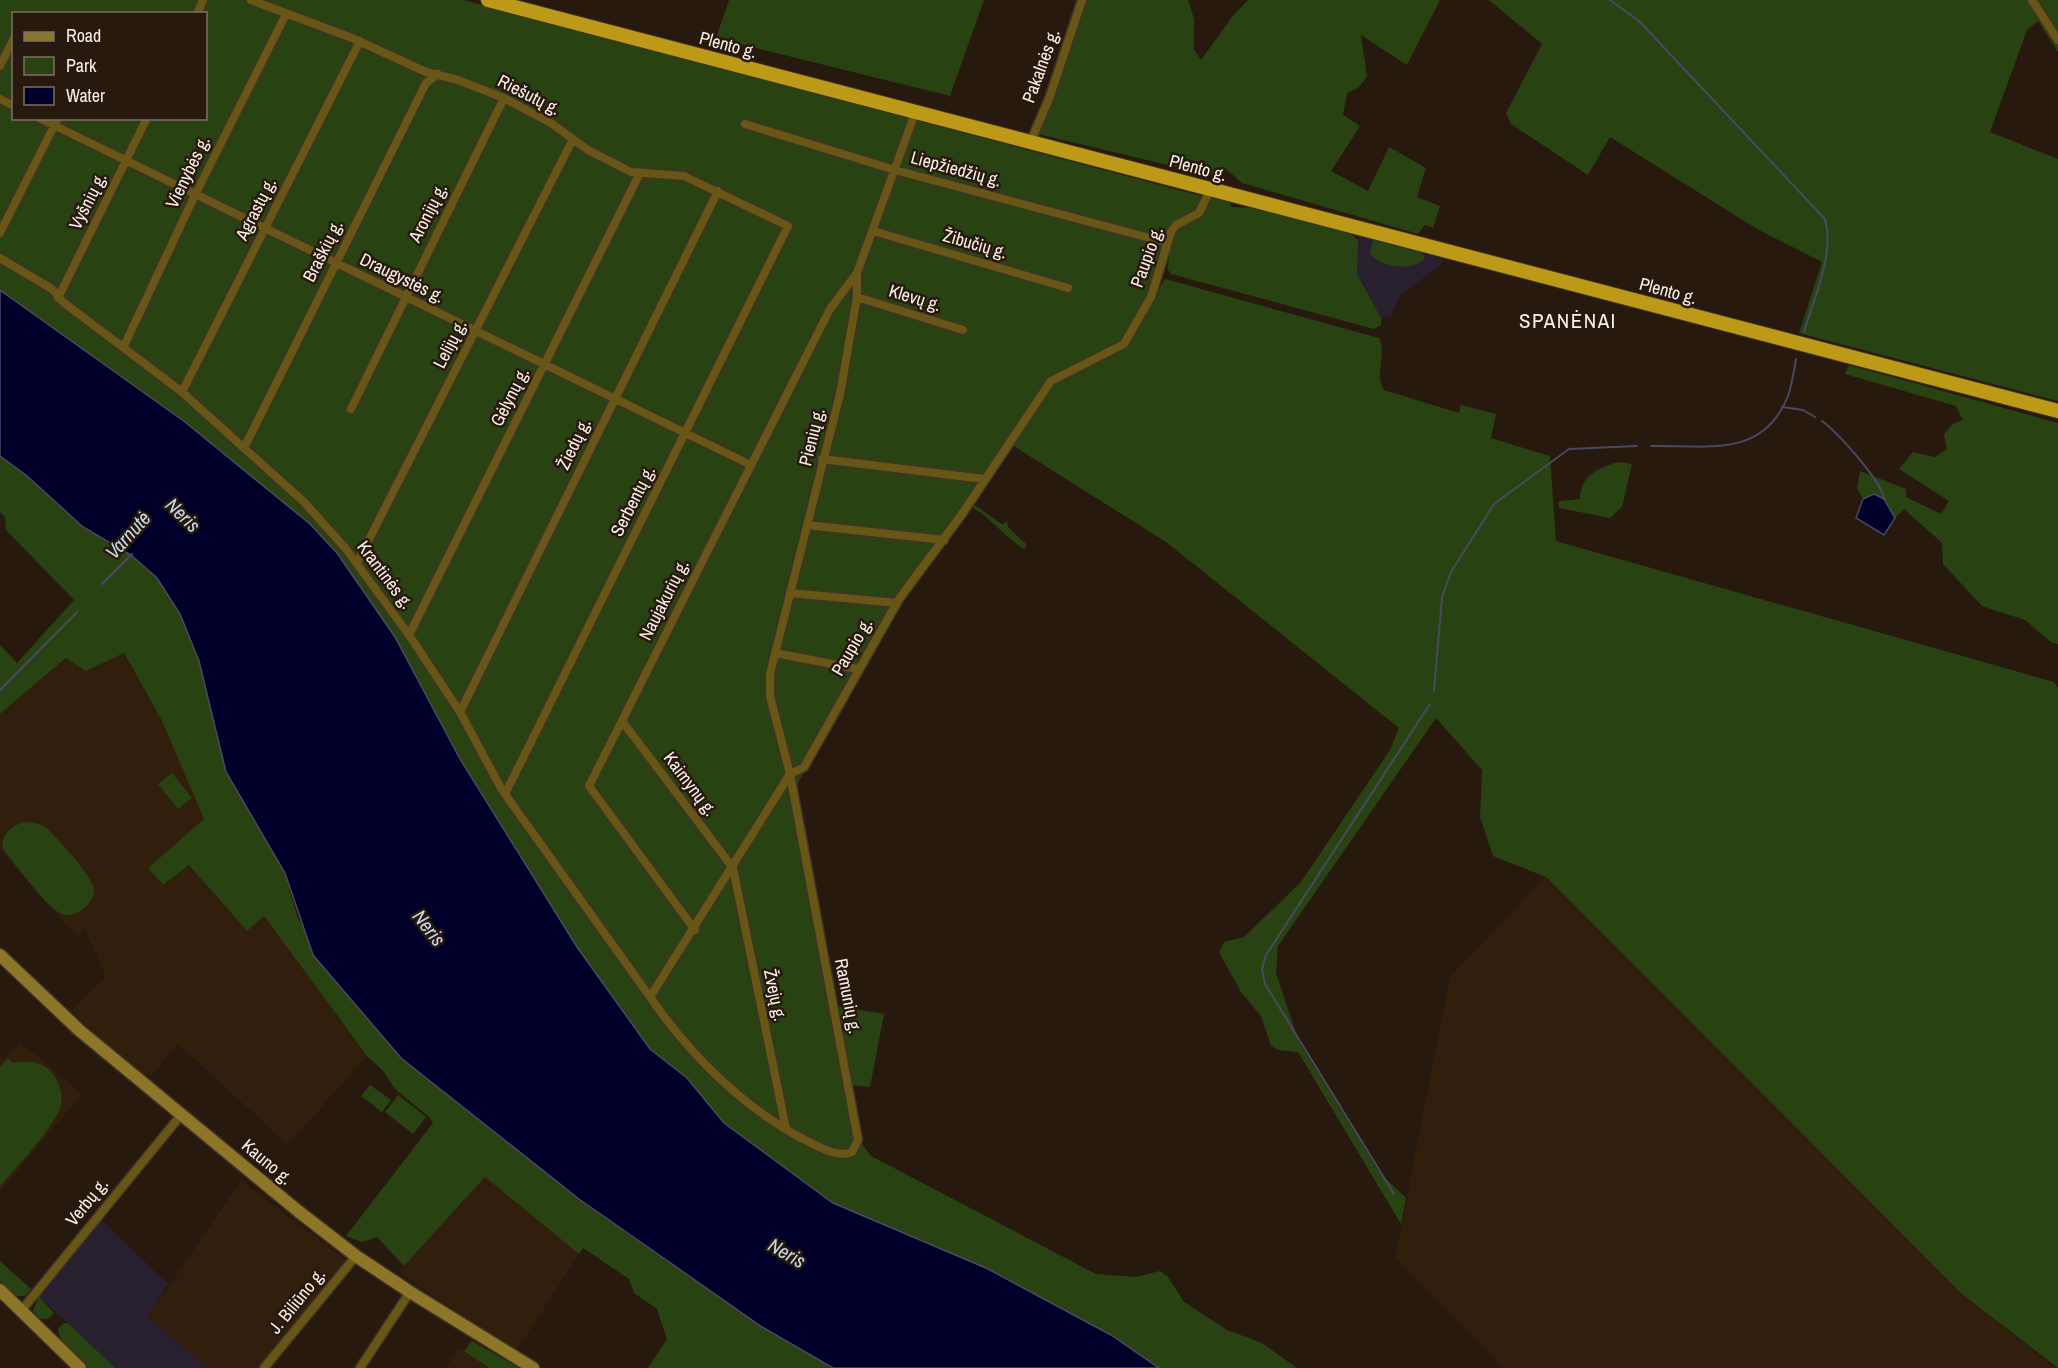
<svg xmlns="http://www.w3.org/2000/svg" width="2058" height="1368" font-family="'Archivo Narrow',sans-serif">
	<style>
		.commercial { fill: #28202f }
		.built { fill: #311e0d }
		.green { fill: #284311; fill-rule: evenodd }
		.water { fill: #00002a; stroke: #4b4863; stroke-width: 1.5 }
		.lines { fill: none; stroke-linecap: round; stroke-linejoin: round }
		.stream { stroke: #4b4863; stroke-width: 2 }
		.minor-casing { stroke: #403327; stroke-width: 11 }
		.secondary-casing { stroke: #403327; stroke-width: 15 }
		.trunk-casing { stroke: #403327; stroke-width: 16 }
		.minor { stroke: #675616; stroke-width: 8 }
		.secondary { stroke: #8d7627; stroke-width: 12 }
		.trunk { stroke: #bc9a18; stroke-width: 14 }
		.labels { text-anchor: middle; stroke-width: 5; stroke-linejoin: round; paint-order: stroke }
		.street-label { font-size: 18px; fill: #fbf0e8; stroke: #27190d }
		.water-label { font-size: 20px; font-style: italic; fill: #c9d7eb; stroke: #27190d }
		.quarter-label { font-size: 21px; letter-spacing: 1.5px; fill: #fbf0e8; stroke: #27190d }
	</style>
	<rect width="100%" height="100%" fill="#27190d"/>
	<path class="commercial" d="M1360 234 1443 259 1439 266 1400 296 1391 316 1381 318 1357 274 1356 247Z
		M100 1219 168 1284 148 1317 209 1368H115L39 1296Z"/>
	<path class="built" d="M123 653 162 721 205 819 148 868 163 885 189 864 247 931 264 916 367 1056 288 1145 178 1044 152 1075 140 1074 70 1011 106 977 85 930 77 937 0 850V714L67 658 86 671Z
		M1545 877 1963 1295 2056 1368H1503L1395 1258 1450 977Z
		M20 1042 82 1094 0 1192V1056L4 1059Z
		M485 1177 579 1254 515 1353 399 1272Z
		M241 1180 347 1261 261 1368H209L148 1317Z
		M458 1348 464 1351 489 1368H446Z"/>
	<path class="green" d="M0 0H463L1205 197 1208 204 1212 198 1229 201 1232 207 1255 208 1351 234 1358 240 1357 274 1381 318V325L1374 329 1171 274 1167 269 1170 256 1152 301 1165 279 1379 338C1387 354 1374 376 1384 390L1459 413 1461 405 1496 414 1491 438 1550 456 1556 541 2054 682 2058 688V1368L1963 1295 1546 877 1493 856 1480 817 1482 770 1436 718 1278 946 1276 973 1299 1042 1379 1172 1406 1198 1401 1224 1298 1052 1279 1050 1271 1046 1261 1016 1241 992 1219 952 1224 942 1244 937 1301 882 1390 750 1399 728 1166 542 1012 445 973 504 1003 525 1006 521 1009 528 1027 545 1024 549C1004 537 992 518 971 507L916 581 855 681 797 785 836 1006 884 1014 870 1087 851 1085 862 1144 871 1156 1096 1274 1135 1277 1160 1271 1168 1277 1184 1302 1227 1330 1262 1343 1297 1368H1159L1111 1335 986 1268 832 1203 724 1123 687 1078 650 1049 577 947 460 759 395 637 337 553 310 524 185 422 0 290ZM14 14H206V118H14Z
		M729 0H984L950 96 716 38Z
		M1080 0H1188L1194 19V50L1201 60 1232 17 1248 0H1440L1407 65 1361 35 1367 77 1358 88 1347 93 1343 115 1360 126 1331 171 1368 191 1389 147 1426 168 1417 197 1440 206 1433 228 1425 225 1418 234 1242 183 1227 170 1214 176 1038 134 1035 130Z
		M1489 0H2058V52L2038 21 2027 30 1990 132 2058 159V401L1799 333 1822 262 1757 229 1610 137 1588 175 1511 124 1506 113 1542 44Z
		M1373 240 1422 253 1425 257C1417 273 1377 267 1370 253Z
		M1849 365 2058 423V644L2051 642 2025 620 1982 606 1943 564 1942 543 1904 509 1895 518 1884 499 1874 494 1863 499 1857 488 1860 471 1906 489V497L1941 514 1949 501 1899 469 1913 452 1935 457 1947 449 1944 434 1953 424 1963 420 1956 406 1845 374Z
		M0 456 26 475 83 527 131 555 157 578 180 614 199 661 226 772 285 874 298 919 401 1058 629 1235 762 1327 833 1368H648L667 1339 657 1309 634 1293 629 1279 583 1248 579 1254 485 1177 404 1266 377 1237 362 1242 346 1236 433 1123 429 1117 395 1089 383 1071 367 1056 264 916 247 931 189 865 163 885 148 868 204 819 162 721 124 653 86 671 66 658 0 714V645L17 663 74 600 6 530 5 517 0 512Z
		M1619 462 1632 464 1622 507 1610 518 1559 508 1558 503 1560 501 1580 499C1580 476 1599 467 1619 462Z
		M172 773 192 798 178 809 158 784Z
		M23 822C30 823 39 822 45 827 56 836 92 876 94 889 95 904 72 922 58 912 44 903 15 864 3 849 0 834 11 827 23 822Z
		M8 1058 13 1063C27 1060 42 1061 52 1073 60 1083 64 1095 60 1108 53 1129 15 1168 0 1187V1067Z
		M370 1085 391 1100 382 1112 361 1096Z
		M398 1095 426 1117 413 1134 385 1112Z
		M0 1261 31 1289 25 1296H16L0 1281Z
		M39 1296 54 1313 48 1319 39 1318 33 1311Z
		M64 1323H68L115 1368H87L61 1342 58 1329Z
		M472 1341 519 1368H489L464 1351Z"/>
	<path class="water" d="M0 290 185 422 310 524 337 553 395 637 460 759 577 947 650 1049 687 1078 724 1123 833 1203 986 1268 1111 1335 1159 1368H833L762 1327 579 1199 401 1058 313 955 285 873 226 772 199 661 180 614 157 578 131 555 83 527 26 475 0 456Z
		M1874 494 1884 499 1895 518 1884 535 1856 518 1863 499Z"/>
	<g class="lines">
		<path class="stream" d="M1610 0 1639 21 1825 219C1835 254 1814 297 1804 332
			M1782 407 1803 410 1815 417
			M1822 421C1838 433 1881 480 1884 499
			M1651 446C1707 445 1763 459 1788 396 1792 384 1794 371 1796 359
			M102 584 132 554
			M0 690 77 612
			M1434 691 1442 597 1451 572 1494 504 1569 449 1637 446
			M1394 1194 1265 984 1262 969 1266 955 1430 704"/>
		<g class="minor-casing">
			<path id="minor" d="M251 0 352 38 426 72 458 80 504 98 551 123 588 150 631 172 684 176 788 226 505 794
				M2032 0 2058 40
				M197 14 203 0
				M0 66 14 38
				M0 99 14 106
				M915 113 857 273V297L840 394 770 674V696L790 774 858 1140 852 1152C838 1158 822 1148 809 1142 745 1110 690 1055 650 997L790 774 804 767 899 599 962 514 1051 381 1124 344 1151 297 1171 232 1176 225 1199 213 1210 190
				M39 118 751 465
				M745 124 895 170 1161 241
				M1030 143 1049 99 1082 0
				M873 231 1068 288
				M0 233 58 118
				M0 258 52 289 63 302 182 392 305 503 346 549 409 635 460 712 502 790 650 997
				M857 297 963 330
				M58 298 147 118
				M124 346 195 195 286 14
				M182 392 360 41
				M351 409 504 98
				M244 448 426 83 438 74
				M822 459 984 479
				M807 525 944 540
				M357 563 573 139
				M790 593 897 603
				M409 635 640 173
				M775 653 858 669
				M460 712 718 191
				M622 721 733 868 786 1129
				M695 930 589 786 830 309 857 273
				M21 1311 181 1115
				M264 1368 356 1256
				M360 1368 410 1292"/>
		</g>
		<g class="secondary-casing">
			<path id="secondary" d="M0 955 79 1030 298 1211 356 1256 410 1292 533 1368
				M0 1290 80 1368"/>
		</g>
		<g class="trunk-casing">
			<path id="trunk" d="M488 0 2058 411"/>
		</g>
		<use href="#minor" class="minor"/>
		<use href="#secondary" class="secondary"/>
		<use href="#trunk" class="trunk"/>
	</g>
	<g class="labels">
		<g class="street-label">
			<text transform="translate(728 45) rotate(15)" y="6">Plento g.</text>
			<text transform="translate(1041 66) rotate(-70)" y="6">Pakalnės g.</text>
			<text transform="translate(529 95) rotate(27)" y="6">Riešutų g.</text>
			<text transform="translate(1198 168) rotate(15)" y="6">Plento g.</text>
			<text transform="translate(956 169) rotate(15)" y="6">Liepžiedžių g.</text>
			<text transform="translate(188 172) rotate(-64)" y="6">Vienybės g.</text>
			<text transform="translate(88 201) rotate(-63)" y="6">Vyšnių g.</text>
			<text transform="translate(256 209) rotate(-63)" y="6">Agrastų g.</text>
			<text transform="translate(428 213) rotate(-63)" y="6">Aronijų g.</text>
			<text transform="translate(975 244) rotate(16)" y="6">Žibučių g.</text>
			<text transform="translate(323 251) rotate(-63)" y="6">Braškių g.</text>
			<text transform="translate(1147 257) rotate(-70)" y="6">Paupio g.</text>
			<text transform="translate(402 278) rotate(26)" y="6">Draugystės g.</text>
			<text transform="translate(1668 291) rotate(15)" y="6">Plento g.</text>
			<text transform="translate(915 298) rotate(17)" y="6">Klevų g.</text>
			<text transform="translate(450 344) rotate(-63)" y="6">Lelijų g.</text>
			<text transform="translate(510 397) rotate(-63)" y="6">Gėlynų g.</text>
			<text transform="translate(812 437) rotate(-76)" y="6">Pienių g.</text>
			<text transform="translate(574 444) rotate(-64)" y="6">Žiedų g.</text>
			<text transform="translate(633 501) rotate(-63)" y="6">Serbentų g.</text>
			<text transform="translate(385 575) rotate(53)" y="6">Krantinės g.</text>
			<text transform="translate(664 600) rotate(-63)" y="6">Naujakurių g.</text>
			<text transform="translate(852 647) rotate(-60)" y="6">Paupio g.</text>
			<text transform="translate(690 784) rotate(53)" y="6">Kaimynų g.</text>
			<text transform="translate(775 995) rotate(78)" y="6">Žvejų g.</text>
			<text transform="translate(848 996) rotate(79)" y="6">Ramunių g.</text>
			<text transform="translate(267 1162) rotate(40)" y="6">Kauno g.</text>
			<text transform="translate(87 1202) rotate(-51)" y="6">Verbų g.</text>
			<text transform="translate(297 1301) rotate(-51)" y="6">J. Biliūno g.</text>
		</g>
		<g class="water-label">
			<text transform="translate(183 515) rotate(44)" y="7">Neris</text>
			<text transform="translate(128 535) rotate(-48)" y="7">Varnutė</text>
			<text transform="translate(429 928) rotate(52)" y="7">Neris</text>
			<text transform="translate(787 1253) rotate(30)" y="7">Neris</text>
		</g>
		<g class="quarter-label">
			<text x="1568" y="328">SPANĖNAI</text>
		</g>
	</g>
	<rect x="12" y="12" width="195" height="108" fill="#27190d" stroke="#7c6f65" stroke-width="1.5"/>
	<rect x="24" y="32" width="30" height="9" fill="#8d7627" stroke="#7c6f65" stroke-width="1.5"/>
	<text x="66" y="42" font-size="18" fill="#fbf0e8">Road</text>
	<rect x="24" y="57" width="30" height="18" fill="#284311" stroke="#7c6f65" stroke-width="1.5"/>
	<text x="66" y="72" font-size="18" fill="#fbf0e8">Park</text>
	<rect x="24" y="87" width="30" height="18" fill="#00002a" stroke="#7c6f65" stroke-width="1.5"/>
	<text x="66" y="102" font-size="18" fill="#fbf0e8">Water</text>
</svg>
